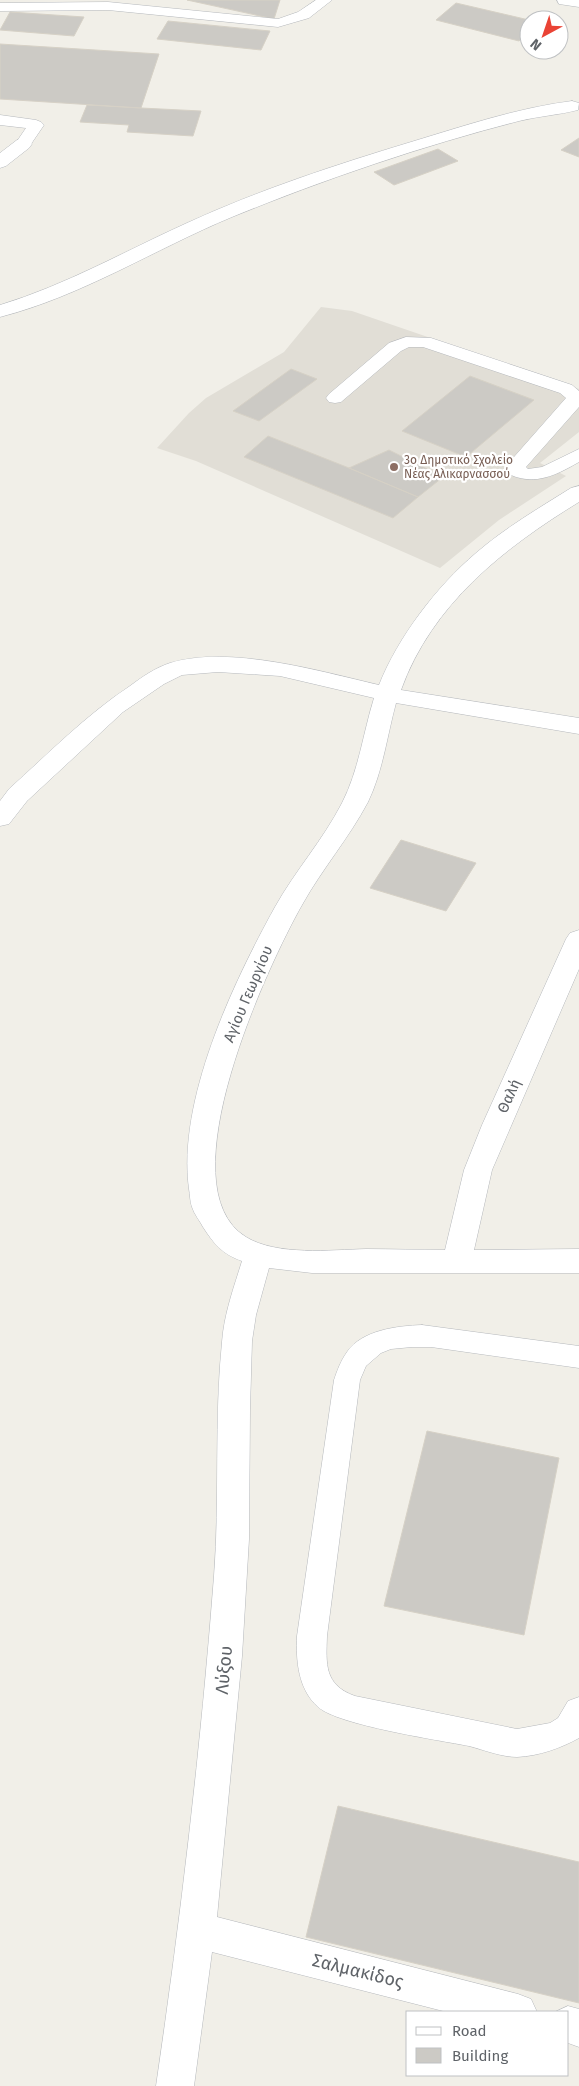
<svg xmlns="http://www.w3.org/2000/svg" width="579" height="2086" font-family="'Fira Sans',sans-serif">
	<style>
		.education { fill: #e1ded6 }
		.building { fill: #cccac5; stroke: #d6d1c6 }
		.lines { fill: none; stroke-linecap: round; stroke-linejoin: round }
		.lane-casing { stroke: #b5b8bc; stroke-width: 1 }
		.street-casing { stroke: #b5b8bc; stroke-width: 1 }
		.lane { fill: #fff; fill-rule: evenodd }
		.street { fill: #fff; fill-rule: evenodd }
		.education-dot { fill: #8d6e63; stroke: #fff; stroke-width: 2 }
		.labels { text-anchor: middle; stroke-width: 4.5; stroke-linejoin: round; paint-order: stroke }
		.far-education-label { font-size: 12px; fill: #785e54; stroke: #fff; text-anchor: start }
		.street-label { font-size: 15px; fill: #5f6368; stroke: #fff }
		.near-street-label { font-size: 18px; fill: #5f6368; stroke: #fff }
	</style>
	<rect width="100%" height="100%" fill="#f1efe8"/>
	<path class="education" d="M321 307 352 311 579 389V432L540 463 566 476 499 520 440 568 196 461 157 448 189 413 206 398 284 352Z"/>
	<path class="building" d="M187 0H280L274 19Z
		M456 3 529 20V32L519 41 436 20Z
		M10 12 84 17 74 36 0 30Z
		M168 21 270 31 261 50 157 39Z
		M0 44 159 54 141 108 0 99Z
		M87 105 141 108 201 111 193 136 127 132 129 125 80 122Z
		M579 138V157L561 150Z
		M438 149 458 161 394 185 374 172Z
		M291 369 317 379 259 421 233 411Z
		M470 376 534 400 466 457 402 431Z
		M268 436 349 468 418 497 393 518 244 457Z
		M389 450 443 477 418 497 349 468Z
		M401 840 476 863 446 911 370 888Z
		M427 1431 559 1458 524 1635 384 1606Z
		M338 1806 579 1862V2003L306 1937Z"/>
	<g class="lines">
		<g class="lane-casing">
			<path id="lane" d="M316 0H332L309 18 278 27 108 10 0 11V3L108 2 278 19 298 12Z
				M0 115 36 120 41 122 44 125 29 147H17L15 144 26 128 0 125Z
				M406 337 431 338 572 385 579 391V407L526 467 528 469 542 467 579 449V462C558 474 536 486 511 475L508 467 514 457 566 398 560 393 423 347H409L401 351 341 402 335 403 329 402 326 398 329 394 389 343Z
				M422 1325 579 1346V1368L431 1347H412L391 1349 381 1353 366 1366 360 1380 327 1636C326 1664 324 1685 355 1696L517 1729 550 1723 558 1718 568 1701 579 1697V1738C561 1748 539 1756 517 1757 502 1757 484 1750 469 1746 438 1740 338 1725 318 1707 298 1689 296 1661 297 1636L334 1380C337 1371 341 1360 347 1352 362 1330 397 1326 422 1325Z"/>
		</g>
		<g class="street-casing">
			<path id="street" d="M557 0H579V7L559 4Z
				M572 101 579 103 578 110C559 115 539 116 519 121 422 146 325 179 232 217 155 249 82 296 0 317V305C66 285 125 251 187 223 259 190 335 165 411 142 464 126 517 108 572 101Z
				M23 139 29 140 32 144 29 148 6 166 0 168V153L17 140Z
				M579 486V502C504 548 432 604 401 690L579 718V734L396 703C387 736 383 771 368 802 349 838 322 869 302 905 268 965 164 1187 246 1237 277 1256 331 1250 366 1249 392 1249 418 1250 445 1250L464 1170 482 1125 566 939 570 933 579 930V969L492 1170 474 1250 579 1249V1273H312L269 1268 256 1315 252 1341 250 1409 249 1539 242 1656 217 1917 518 1994 531 1999 537 2012H447L212 1952 194 2086H156C181 1916 201 1746 214 1576 220 1498 214 1419 222 1342 224 1314 234 1287 242 1261 222 1254 214 1244 203 1227 200 1221 194 1214 192 1207 190 1202 190 1194 189 1189 177 1101 233 983 275 907 295 871 323 840 342 803 359 770 363 733 374 698L280 676 218 672 182 675 164 684 123 712 27 801 9 824 0 826V801L9 789C48 754 86 715 130 686 142 677 155 668 170 663 230 645 319 671 379 685 398 637 437 586 476 553 505 528 539 508 571 488Z
				M568 2006 579 2009V2047L568 2043V2012H555Z"/>
		</g>
		<use href="#lane" class="lane"/>
		<use href="#street" class="street"/>
	</g>
	<circle class="education-dot" cx="394" cy="467" r="5"/>
	<g class="labels">
		<g class="far-education-label">
			<text x="404" y="464">3ο Δημοτικό Σχολείο<tspan x="404" dy="14">Νέας Αλικαρνασσού</tspan></text>
		</g>
		<g class="street-label">
			<text transform="translate(248 994) rotate(-67)" y="5">Αγίου Γεωργίου</text>
			<text transform="translate(509 1096) rotate(-66)" y="5">Θαλή</text>
		</g>
		<g class="near-street-label">
			<text transform="translate(224 1670) rotate(-85)" y="6">Λύξου</text>
			<text transform="translate(358 1971) rotate(14)" y="6">Σαλμακίδος</text>
		</g>
	</g>
	<rect x="406" y="2011" width="162" height="65" fill="#ffffff" stroke="#bfc1c3"/>
	<rect x="416" y="2027" width="25" height="8" fill="#ffffff" stroke="#bfc1c3"/>
	<text x="452" y="2036" font-size="15" fill="#5f6368">Road</text>
	<rect x="416" y="2048" width="25" height="15" fill="#cccac5" stroke="#bfc1c3"/>
	<text x="452" y="2061" font-size="15" fill="#5f6368">Building</text>
	<g transform="translate(544 35) rotate(220)"><circle r="24" fill="#ffffff" stroke="#bfc1c3"/>
	<path d="M0-4L9 19L0 12L-9 19Z" fill="#ea4335"/>
	<text y="-8" font-size="14" font-weight="bold" text-anchor="middle" fill="#5f6368">N</text>
	</g>
</svg>
